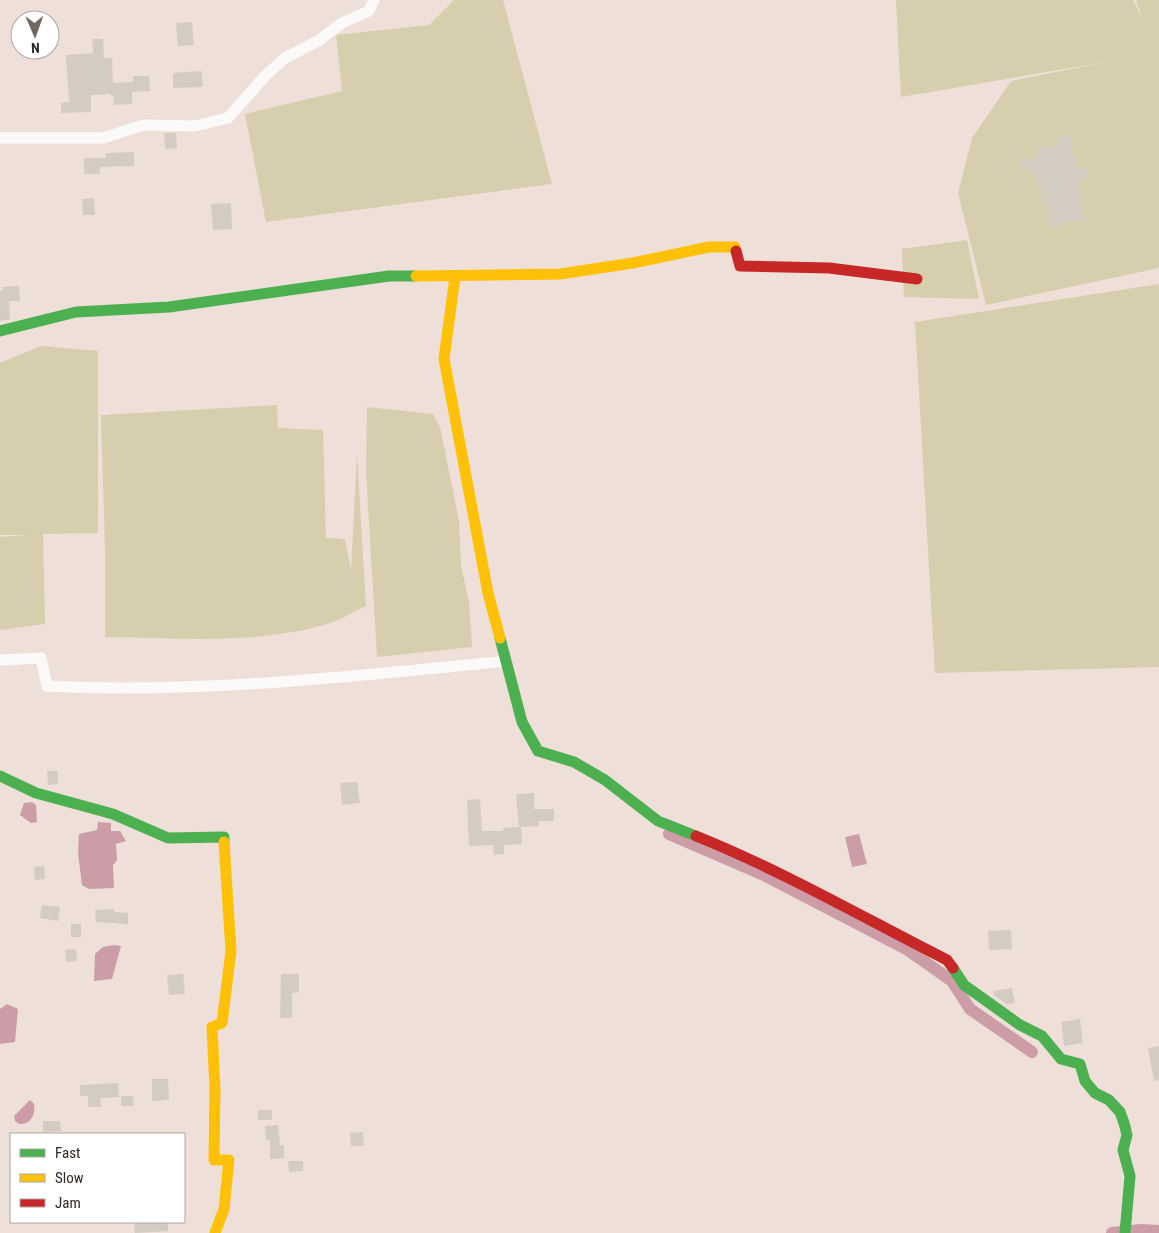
<svg xmlns="http://www.w3.org/2000/svg" width="1159" height="1233" font-family="'Roboto Condensed',sans-serif">
	<style>
		.green { fill: #d6cead }
		.water { fill: #cc9da7 }
		.lines { fill: none; stroke-linecap: round; stroke-linejoin: round }
		.canal { stroke: #cc9da7; stroke-width: 12 }
		.building { fill: #d4cbc3 }
		.street { stroke: #fcfaf9; stroke-width: 11 }
		.fast { stroke: #4caf50; stroke-width: 11 }
		.slow { stroke: #ffc107; stroke-width: 11 }
		.jam { stroke: #c62828; stroke-width: 11 }
	</style>
	<rect width="100%" height="100%" fill="#eee0d8"/>
	<path class="green" d="M454 0H503L552 184 266 222 245 114 342 91 336 35 429 25Z
		M896 0H1133L1142 18 1136 0H1159V268L986 305 958 193 972 138 1011 81 1111 61 901 97Z
		M967 240 979 299 904 297 902 249Z
		M1159 284V667L935 673 915 322Z
		M41 346 98 351V533L43 534 45 624 0 630V537L29 535H0V363Z
		M277 405 278 428 323 430 326 538 345 539 351 570 357 453 366 606C353 612 341 620 327 624 256 645 179 638 105 637V550L101 415Z
		M367 407 433 414 440 427 459 521 461 566 469 602 472 647 377 657 366 471Z"/>
	<path class="water" d="M32 802 36 805 37 822 31 823 20 815 24 803Z
		M98 822 111 823V831H120L126 841 116 844 117 860 113 865 114 888 89 889 82 885 78 853 79 834 97 830Z
		M859 834 867 864 852 867 845 837Z
		M114 945 121 946 112 979 94 981 95 954 103 947Z
		M7 1004 18 1009 15 1042 0 1044V1009Z
		M30 1100 34 1104C36 1114 31 1125 19 1124L15 1121 14 1116Z"/>
	<g class="lines">
		<path class="canal" d="M669 834 764 875 908 950 952 981 970 1009 1032 1052
			M1112 1233 1141 1230 1159 1231"/>
	</g>
	<path class="building" d="M192 22 194 45 178 46 176 23Z
		M92 39H103L104 58H112L113 83 133 82V76H149L150 91 132 92V104L114 105 113 96H111V94L91 95V112L61 113V103L69 102 66 55 93 53Z
		M202 71 203 87 173 88V73Z
		M164 133H176L177 148 165 149Z
		M1057 136H1071L1072 156H1075V168H1087V179H1080L1081 211H1083L1084 221 1061 222V226H1048L1047 202H1041V186H1036V173L1030 174V169H1020V160L1037 159V148L1057 147Z
		M134 152V166L100 167V174H84V158H106V153Z
		M94 198 95 215H83L82 199Z
		M231 203 232 229 213 230 211 204Z
		M19 286 20 301H9L10 319 0 321V291L3 290 2 287Z
		M47 771H58V784L48 785Z
		M357 782 360 803 342 805 340 783Z
		M534 793V809H554V821H539V826L521 827 522 844 504 845V854L494 855 493 845 469 846 467 800 480 799 482 831H503V828L519 827 516 794Z
		M44 866 45 879 35 880 34 867Z
		M42 905 60 907 58 921 40 918Z
		M114 909V912L128 913V924L96 922 95 910Z
		M71 924H81V937H71Z
		M1011 930 1012 949 989 950 988 931Z
		M76 949 77 961 66 962 65 950Z
		M183 974 185 994 169 995 167 975Z
		M281 974H299V992L292 993V1018H280Z
		M1012 988 1015 1003 1007 1004 994 995 993 991Z
		M1080 1019 1083 1043 1064 1046 1061 1022Z
		M1159 1046V1080L1154 1081 1148 1048Z
		M152 1079H168L169 1100 152 1101Z
		M118 1083 119 1097 100 1098 101 1107H88V1096H80V1085Z
		M121 1096H133L134 1106H121Z
		M258 1110H272V1120H258Z
		M43 1121H60L61 1131 43 1132Z
		M278 1125 280 1145H284V1158L270 1159V1140H266L265 1126Z
		M363 1132 364 1146H351L350 1133Z
		M288 1161H303V1171L289 1172Z
		M134 1222H168V1231L135 1233Z"/>
	<g class="lines">
		<path class="street" d="M0 138H103L143 125 195 126 228 118 264 77 285 58 318 41 342 23 369 11 374 0
			M0 660 41 658 47 686C198 694 355 676 506 661"/>
		<path class="fast" d="M0 331 76 312 169 307 389 276H416
			M500 638 522 722 538 751 574 762 605 780 658 821 696 836
			M0 776 36 793 113 814 168 838 224 837V842
			M953 968 964 985 1020 1025 1042 1036 1061 1059 1080 1064 1085 1081 1095 1093 1109 1100 1120 1112 1124 1123 1127 1135 1123 1150 1130 1176 1125 1233"/>
		<path class="slow" d="M416 276 560 274 633 263 709 247H735L736 251
			M455 277 444 359 488 593 500 638
			M215 1233 224 1209 229 1160H214L215 1089 212 1027 222 1023 231 951 224 842"/>
		<path class="jam" d="M736 251 740 266 829 268 917 279
			M696 836C783 871 864 918 947 960L953 968"/>
	</g>
	<rect x="10" y="1133" width="175" height="90" fill="#ffffff" stroke="#aca8a6"/>
	<rect x="20" y="1149" width="25" height="8" fill="#4caf50" stroke="#aca8a6"/>
	<text x="55" y="1158" font-size="15" fill="#2f2620">Fast</text>
	<rect x="20" y="1174" width="25" height="8" fill="#ffc107" stroke="#aca8a6"/>
	<text x="55" y="1183" font-size="15" fill="#2f2620">Slow</text>
	<rect x="20" y="1199" width="25" height="8" fill="#c62828" stroke="#aca8a6"/>
	<text x="55" y="1208" font-size="15" fill="#2f2620">Jam</text>
	<g transform="translate(35 35) rotate(178)"><circle r="24" fill="#ffffff" stroke="#aca8a6"/>
	<path d="M0-4L9 19L0 12L-9 19Z" fill="#726760"/>
	<text y="-8" font-size="14" font-weight="bold" text-anchor="middle" fill="#2f2620">N</text>
	</g>
</svg>
